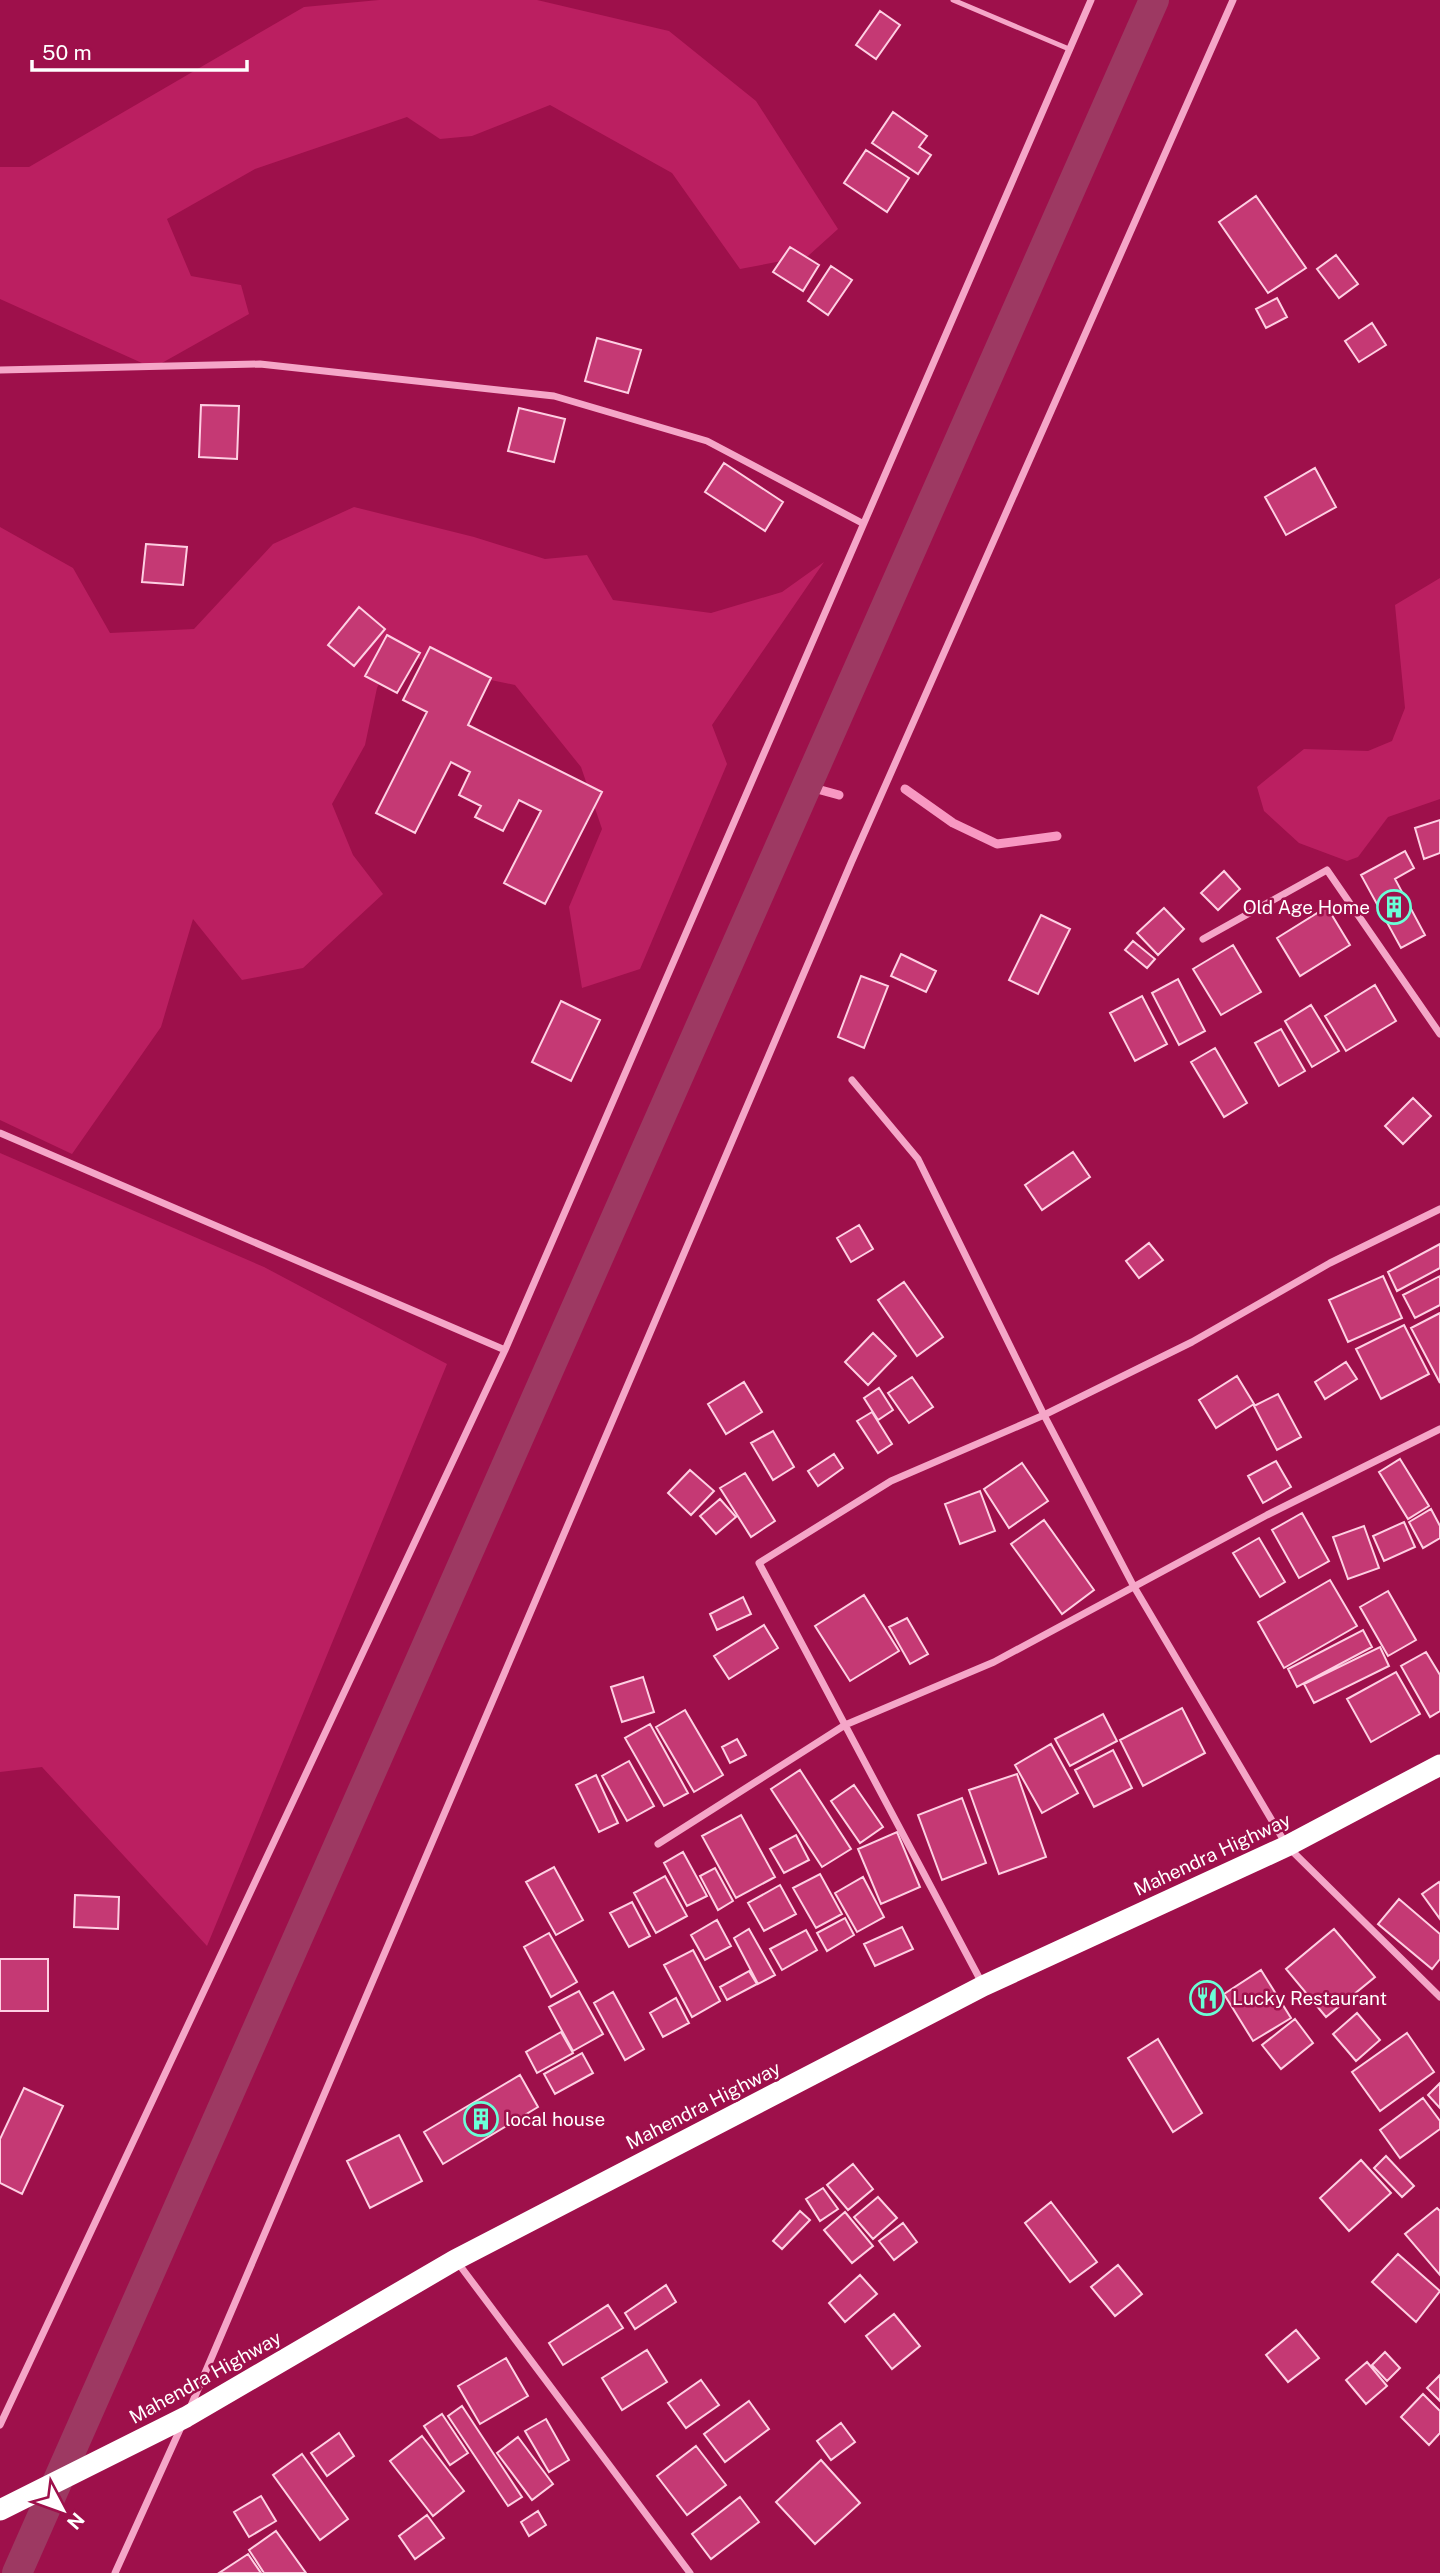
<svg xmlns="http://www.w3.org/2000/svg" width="1440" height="2573" font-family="'Public Sans',sans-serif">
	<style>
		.green { fill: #bb1f61 }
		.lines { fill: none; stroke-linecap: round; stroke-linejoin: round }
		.stream { stroke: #f898c2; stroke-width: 9 }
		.canal { stroke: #9d3962; stroke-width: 30 }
		.building { fill: #c53974; stroke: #fecfe3; stroke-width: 2 }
		.lane { stroke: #f5a6c8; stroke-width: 5 }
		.street { stroke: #f5a6c8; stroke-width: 7 }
		.highway { stroke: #fff; stroke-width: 21 }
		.labels { text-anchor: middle; stroke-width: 5; stroke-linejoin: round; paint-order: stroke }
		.poi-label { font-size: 19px; fill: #fff; stroke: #9e104b; text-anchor: start }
		.street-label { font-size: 19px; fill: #fff; stroke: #9e104b }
	</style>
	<rect width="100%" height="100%" fill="#9e104b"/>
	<path class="green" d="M379 0H537L669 31 756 101 838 229 808 256 740 269 672 173 550 105 472 136 440 139 407 117 255 169 167 219 191 276 241 285 249 314 153 368 0 299V167H29L304 7Z
		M354 507 474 537 545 559 587 555 613 600 711 613 782 592 824 562 712 725 727 764 640 969 582 988 569 907 602 829 581 767 515 685 452 672 395 649 377 688 365 745 332 804 353 855 383 894 303 968 242 980 193 919 161 1027 72 1154 0 1120V527L73 568 110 633 194 629 273 544Z
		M1440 578V799L1388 817 1358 857 1347 861 1299 843 1264 811 1257 787 1304 749 1368 751 1392 741 1405 708 1395 605Z
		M0 1153 264 1267 447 1364 207 1946 42 1767 0 1772Z"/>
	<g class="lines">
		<path class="stream" d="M806 786 839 795
			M905 789 953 823 997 844 1057 836"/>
		<path class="canal" d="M17 2573 1154 0"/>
	</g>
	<path class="building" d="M880 11 900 25 876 59 856 45Z
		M893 112 927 136 919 147 931 155 918 174 872 143Z
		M866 150 909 178 887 212 844 183Z
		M1256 196 1306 268 1268 293 1219 222Z
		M790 247 819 265 803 291 773 272Z
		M1336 255 1358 284 1339 298 1317 269Z
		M831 266 852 280 828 315 808 301Z
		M1277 298 1287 317 1266 328 1256 309Z
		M1372 323 1386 345 1359 362 1345 341Z
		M597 338 641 350 628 393 585 381Z
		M201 405 239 406 237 459 199 457Z
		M519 408 565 419 554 462 508 451Z
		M724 463 783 502 765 531 705 492Z
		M1315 468 1336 507 1286 535 1265 497Z
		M146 544 187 547 183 585 142 582Z
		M359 607 385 629 354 666 328 645Z
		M387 635 420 653 397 693 365 676Z
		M430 647 491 678 468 725 602 792 545 904 504 883 541 811 519 800 503 831 475 817 481 806 459 795 470 772 451 762 415 833 376 813 427 712 403 700Z
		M1440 820V853L1424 859 1415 828Z
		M1405 851 1414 868 1395 879 1425 935 1401 948 1361 875Z
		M1224 871 1240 889 1218 910 1201 893Z
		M1327 907 1350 945 1300 976 1277 938Z
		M1164 908 1184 929 1158 955 1137 933Z
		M1041 915 1070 929 1038 994 1009 980Z
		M1133 941 1155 959 1147 968 1125 950Z
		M1233 945 1261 992 1221 1015 1193 969Z
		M901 954 936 971 926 992 891 976Z
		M861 976 888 986 864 1048 838 1037Z
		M1178 979 1205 1031 1179 1045 1152 993Z
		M1375 985 1396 1021 1346 1051 1325 1016Z
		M1142 996 1167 1044 1135 1061 1110 1013Z
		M561 1001 600 1020 571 1081 532 1062Z
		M1311 1005 1339 1051 1312 1067 1285 1021Z
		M1281 1029 1305 1071 1279 1086 1255 1043Z
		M1215 1048 1247 1103 1224 1117 1191 1062Z
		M1413 1098 1431 1116 1403 1144 1385 1126Z
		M1073 1152 1090 1177 1042 1210 1025 1185Z
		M859 1225 873 1249 851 1262 837 1238Z
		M1149 1243 1163 1260 1139 1278 1126 1261Z
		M1440 1244V1268L1397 1291 1388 1272Z
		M1383 1276 1402 1318 1348 1342 1329 1300Z
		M1440 1276V1305L1415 1318 1403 1295Z
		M904 1282 943 1337 917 1356 878 1300Z
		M1440 1313V1383L1411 1328Z
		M1404 1325 1429 1374 1381 1399 1356 1349Z
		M873 1333 896 1356 868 1385 845 1362Z
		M1346 1362 1357 1379 1325 1399 1315 1382Z
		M1237 1376 1254 1404 1216 1428 1199 1400Z
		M912 1377 933 1407 909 1423 888 1393Z
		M744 1382 762 1412 726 1434 708 1404Z
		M879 1388 893 1410 878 1420 864 1398Z
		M1278 1394 1301 1437 1277 1450 1254 1406Z
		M872 1412 892 1444 878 1453 857 1421Z
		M773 1431 794 1467 773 1480 751 1443Z
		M834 1454 843 1468 818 1486 808 1471Z
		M1400 1459 1429 1506 1408 1519 1379 1472Z
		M1276 1461 1291 1487 1263 1503 1248 1476Z
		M1022 1463 1048 1501 1009 1528 984 1489Z
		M690 1470 714 1491 691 1515 668 1493Z
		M745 1473 775 1521 751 1537 720 1488Z
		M980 1491 995 1531 960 1544 945 1504Z
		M720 1499 736 1517 716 1534 700 1516Z
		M1431 1509 1440 1526V1538L1423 1548 1409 1522Z
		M1302 1513 1329 1561 1299 1578 1272 1530Z
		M1044 1520 1094 1590 1062 1614 1011 1544Z
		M1404 1522 1415 1547 1384 1561 1373 1536Z
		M1364 1526 1379 1568 1348 1579 1333 1537Z
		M1259 1538 1285 1582 1260 1597 1233 1553Z
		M1330 1580 1357 1626 1284 1668 1258 1622Z
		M1388 1591 1416 1640 1388 1656 1360 1607Z
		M864 1595 899 1651 850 1681 815 1626Z
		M743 1597 751 1614 717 1630 710 1614Z
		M907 1618 928 1654 910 1664 889 1627Z
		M764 1625 778 1648 729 1679 714 1656Z
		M1363 1630 1372 1647 1297 1687 1288 1669Z
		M1380 1647 1389 1666 1314 1703 1304 1684Z
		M1426 1652 1440 1675V1711L1430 1717 1401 1666Z
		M1396 1672 1420 1714 1371 1742 1347 1699Z
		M643 1677 654 1712 622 1722 611 1687Z
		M1182 1708 1205 1753 1143 1786 1120 1740Z
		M685 1710 723 1775 694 1792 656 1727Z
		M1103 1714 1117 1741 1070 1766 1055 1739Z
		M650 1724 688 1793 664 1806 625 1738Z
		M737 1739 746 1755 730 1763 722 1747Z
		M1051 1744 1078 1793 1042 1813 1015 1765Z
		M1113 1750 1132 1788 1094 1807 1075 1770Z
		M629 1761 654 1806 627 1821 602 1776Z
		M800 1770 851 1849 822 1867 771 1789Z
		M1017 1774 1046 1857 999 1874 969 1790Z
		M596 1775 618 1823 599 1832 576 1785Z
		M854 1785 883 1827 860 1843 831 1801Z
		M962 1798 986 1863 942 1880 918 1815Z
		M741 1815 775 1877 736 1898 702 1836Z
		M897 1832 920 1887 881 1904 858 1849Z
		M796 1835 809 1860 784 1873 770 1849Z
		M683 1852 707 1896 687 1906 664 1863Z
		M554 1867 583 1920 556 1935 526 1882Z
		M715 1868 733 1901 718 1910 700 1876Z
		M820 1874 842 1914 816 1928 793 1888Z
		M665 1876 687 1916 656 1933 634 1893Z
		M863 1877 884 1917 857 1932 835 1893Z
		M1439 1882 1440 1884V1919L1422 1894Z
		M780 1885 796 1914 764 1931 748 1903Z
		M75 1895 119 1897 118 1929 74 1927Z
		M1399 1899 1440 1934V1959L1432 1969 1378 1924Z
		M632 1902 650 1936 629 1947 610 1913Z
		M845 1918 854 1935 827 1951 817 1933Z
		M717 1920 731 1946 705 1960 691 1935Z
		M902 1927 913 1949 875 1966 864 1944Z
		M749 1929 775 1975 758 1984 734 1938Z
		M1334 1929 1375 1977 1326 2017 1286 1969Z
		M806 1930 817 1950 782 1970 770 1949Z
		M549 1933 577 1982 551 1997 524 1947Z
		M693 1950 720 2001 692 2017 664 1965Z
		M0 1959H48V2011H0Z
		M1261 1970 1291 2018 1253 2041 1224 1994Z
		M749 1971 757 1984 727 2000 720 1987Z
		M579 1991 603 2034 573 2051 549 2007Z
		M613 1992 644 2049 625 2060 594 2003Z
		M676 1998 689 2023 663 2037 650 2013Z
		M1357 2013 1380 2040 1356 2061 1333 2034Z
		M1295 2019 1313 2043 1281 2069 1262 2045Z
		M561 2032 573 2053 537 2073 526 2052Z
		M1407 2033 1434 2072 1380 2111 1352 2072Z
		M1158 2039 1202 2113 1173 2132 1128 2058Z
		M582 2053 593 2073 555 2094 544 2074Z
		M520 2075 538 2107 443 2164 424 2132Z
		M1440 2083V2108L1428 2095Z
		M24 2088 63 2106 22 2194 0 2183V2139Z
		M1423 2098 1440 2121V2129L1400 2158 1380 2130Z
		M399 2135 422 2181 370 2208 347 2161Z
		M1386 2156 1414 2186 1402 2197 1374 2168Z
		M1361 2160 1391 2193 1349 2231 1320 2198Z
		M853 2164 873 2189 848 2210 827 2185Z
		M823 2188 838 2209 820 2221 806 2199Z
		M878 2197 897 2218 873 2239 854 2217Z
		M1051 2202 1097 2262 1070 2282 1025 2223Z
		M1437 2208 1440 2211V2275L1405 2234Z
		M800 2211 810 2220 782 2249 773 2241Z
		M845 2212 873 2246 852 2263 824 2230Z
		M903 2223 917 2242 894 2260 879 2241Z
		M1398 2254 1440 2291 1416 2322 1372 2282Z
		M1118 2265 1142 2294 1115 2316 1091 2287Z
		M860 2275 877 2294 845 2322 829 2303Z
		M666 2285 676 2302 635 2329 625 2313Z
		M608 2305 623 2328 563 2365 549 2343Z
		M894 2314 920 2346 892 2369 866 2336Z
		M1296 2330 1319 2358 1288 2382 1266 2355Z
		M647 2350 667 2382 622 2410 602 2378Z
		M1385 2352 1400 2368 1387 2381 1372 2365Z
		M506 2358 528 2396 480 2424 458 2386Z
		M1367 2362 1387 2386 1366 2404 1346 2380Z
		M1440 2375V2401L1427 2388Z
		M701 2380 719 2405 686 2428 668 2403Z
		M1423 2394 1440 2411V2433L1429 2445 1401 2417Z
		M749 2401 769 2429 725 2462 704 2434Z
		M462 2406 522 2497 508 2506 448 2416Z
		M442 2414 468 2453 450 2465 424 2426Z
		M546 2419 569 2460 549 2472 525 2431Z
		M841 2423 855 2442 831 2460 817 2441Z
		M339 2433 354 2456 327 2476 311 2453Z
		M422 2436 464 2491 433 2516 390 2461Z
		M518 2437 553 2484 532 2500 497 2453Z
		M696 2446 726 2485 687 2515 657 2476Z
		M302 2454 348 2519 320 2540 273 2475Z
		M821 2460 860 2503 815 2544 776 2502Z
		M261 2496 276 2521 249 2537 234 2512Z
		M740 2497 759 2522 711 2559 692 2534Z
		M538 2511 546 2525 529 2536 521 2522Z
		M427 2515 444 2538 415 2559 399 2536Z
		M276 2531 306 2573H264L249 2550Z
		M248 2554 261 2573H219Z"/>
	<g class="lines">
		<path class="lane" d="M953 0 1069 49"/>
		<path class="street" d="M0 370 260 364 554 396 707 441 862 523
			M1203 939 1327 870 1440 1034
			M852 1080 918 1159 1044 1415 1133 1585 1287 1846 1440 1997
			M0 1133 505 1350
			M658 1844 845 1725 994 1662 1267 1515 1440 1429
			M983 1985 759 1563 891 1481 1044 1415 1192 1342 1330 1263 1440 1209
			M458 2263 690 2573
			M190 2408 851 863 1233 0
			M0 2425 505 1350 1091 0
			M115 2573 182 2425"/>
		<path class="highway" d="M0 2510 186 2417 455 2260 983 1986 1287 1846 1440 1765"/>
	</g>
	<defs>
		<g id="building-ring" transform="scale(1.75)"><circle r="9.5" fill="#9e104b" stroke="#6affd7" stroke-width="1.5"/><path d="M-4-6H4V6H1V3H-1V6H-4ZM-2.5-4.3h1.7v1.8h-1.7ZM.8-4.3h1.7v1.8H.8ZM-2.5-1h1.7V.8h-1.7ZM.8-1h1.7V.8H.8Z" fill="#6affd7"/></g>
		<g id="restaurant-ring" transform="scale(1.75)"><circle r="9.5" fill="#9e104b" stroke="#6affd7" stroke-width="1.5"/><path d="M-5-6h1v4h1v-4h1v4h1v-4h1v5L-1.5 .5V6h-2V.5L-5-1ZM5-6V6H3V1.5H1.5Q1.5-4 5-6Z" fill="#6affd7"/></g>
	</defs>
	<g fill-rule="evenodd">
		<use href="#building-ring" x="1394" y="907"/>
		<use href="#restaurant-ring" x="1207" y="1998"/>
		<use href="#building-ring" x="481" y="2119"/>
	</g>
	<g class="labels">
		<g class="poi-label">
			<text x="1370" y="914" text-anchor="end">Old Age Home</text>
			<text x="1232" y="2005">Lucky Restaurant</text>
			<text x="505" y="2126">local house</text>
		</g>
		<g class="street-label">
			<text transform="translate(1212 1854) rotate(-25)" y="7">Mahendra Highway</text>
			<text transform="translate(703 2105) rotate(-27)" y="7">Mahendra Highway</text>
			<text transform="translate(205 2377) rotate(-29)" y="7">Mahendra Highway</text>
		</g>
	</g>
	<g transform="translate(63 2510) rotate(131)" stroke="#9e104b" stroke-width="5" paint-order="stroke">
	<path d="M0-5L12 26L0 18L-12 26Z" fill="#ffffff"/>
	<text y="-10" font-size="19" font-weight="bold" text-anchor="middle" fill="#ffffff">N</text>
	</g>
	<path d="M32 60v10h215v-10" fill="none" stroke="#ffffff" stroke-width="3.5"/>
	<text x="42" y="60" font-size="21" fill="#ffffff" stroke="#9e104b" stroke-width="5" paint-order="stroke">50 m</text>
</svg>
